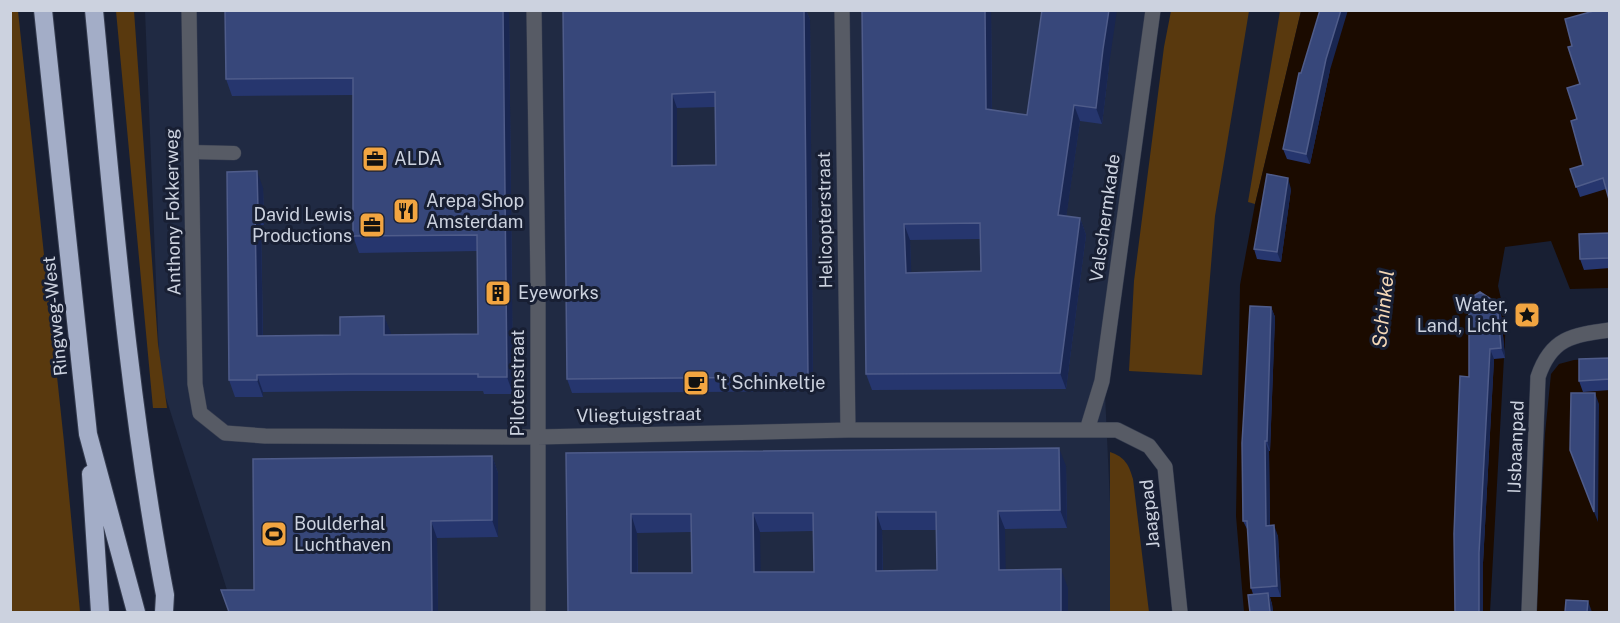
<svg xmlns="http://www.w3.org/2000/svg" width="1620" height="623" font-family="'Public Sans',sans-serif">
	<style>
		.built { fill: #202a43 }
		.green { fill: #59390e }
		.water { fill: #1b0b00 }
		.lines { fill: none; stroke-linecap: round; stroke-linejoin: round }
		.lane-casing { stroke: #353c4f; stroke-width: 15 }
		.street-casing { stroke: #353c4f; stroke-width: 16 }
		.highway-casing { stroke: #353c4f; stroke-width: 20 }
		.lane { stroke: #575b65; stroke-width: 14 }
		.street { stroke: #575b65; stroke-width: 15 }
		.highway { stroke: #a3adc7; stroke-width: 18 }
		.wall { fill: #26366e; fill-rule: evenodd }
		.shaded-wall { fill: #192651 }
		.building { fill: #37477a; stroke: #4f5c8a; stroke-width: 1.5; fill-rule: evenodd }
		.labels { text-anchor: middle; stroke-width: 6; stroke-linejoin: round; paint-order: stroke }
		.poi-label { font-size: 18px; fill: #ccd2df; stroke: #181f33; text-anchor: start }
		.street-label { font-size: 18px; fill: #ccd2df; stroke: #181f33 }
		.water-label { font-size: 20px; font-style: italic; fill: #f5d8b7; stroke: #181f33 }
	</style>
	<rect width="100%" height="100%" fill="#181f33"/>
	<path class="built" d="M145 11H1148L1103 350 1115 612H234L160 379Z"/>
	<path class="green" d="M10 11H18L64 442 80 612H11Z
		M116 11H134L158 344 167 408H153Z
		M1171 11H1249L1215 216 1202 375 1129 371 1134 281 1164 47Z
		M1280 11H1301L1255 204 1248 202Z
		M1110 452C1125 457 1129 465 1133 479L1149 612H1110Z"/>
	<path class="water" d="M1301 11H1609V288L1570 289 1551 241 1505 247 1498 286 1506 321 1490 612H1244L1236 516 1240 285 1255 204Z
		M1609 358V612H1536L1545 434 1551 374 1559 364 1574 360Z"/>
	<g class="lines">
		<g class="lane-casing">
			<path id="lane" d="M191 152 234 153"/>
		</g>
		<g class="street-casing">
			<path id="street" d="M189 10 195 384 200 413 225 433 265 436 537 437 848 430H1117L1149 446 1165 467 1180 612
				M534 10 538 284V612
				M842 10 848 430
				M1087 430 1102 381 1153 10
				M1529 612 1538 377C1551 338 1572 335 1610 330"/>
		</g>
		<g class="highway-casing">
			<path id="highway" d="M43 10 88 434 136 612
				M94 10C113 206 128 402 165 595L164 612
				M91 474 100 612"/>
		</g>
		<use href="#lane" class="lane"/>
		<use href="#street" class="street"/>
		<use href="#highway" class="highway"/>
	</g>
	<path class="wall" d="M509 10 513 394H484L483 391H357L263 392V397H235L229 380 227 172 263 188 264 225H261L263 336 340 335 384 316 391 335 478 334 477 251 359 253 353 236V95L232 96 226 79Z
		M563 10H806L810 20 813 391 572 393 567 379ZM715 107 716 165 677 166V108Z
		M862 10H991L992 110 1027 115 1109 65 1102 124 1080 121 1066 216 1080 218 1086 235 1066 389 872 390 866 374ZM980 239 981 271 911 273 910 240Z
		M1572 46 1606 189 1580 197 1570 169 1583 165 1577 119 1580 84Z
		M1330 70 1310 164 1287 159 1283 149 1301 73Z
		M1291 189 1281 262 1257 259 1254 249Z
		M1610 233V268L1584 270 1580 259Z
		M1271 307 1275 317 1270 451H1269L1270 525 1278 536 1281 597H1270L1272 604 1273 612H1250L1253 594 1251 588 1248 531 1243 521Z
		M1501 313 1505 358 1494 359 1483 563V612H1455L1469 377Z
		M1610 358V390L1583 392 1579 381Z
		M566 453 1066 466 1067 528 1005 529V570L1068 588 568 612ZM882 530H936L937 570 883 571ZM813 531 814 572H760V532ZM691 532 692 573H638L637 533Z
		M492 456 498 473V537L437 538 438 612H229Z"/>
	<path class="shaded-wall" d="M503 10H509L513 394 507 377Z
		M804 10H806L810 20 813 391 808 377Z
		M985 10H991L992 126 986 109Z
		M1109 10H1117L1109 65 1102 124 1096 108 1103 49Z
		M1341 10H1348L1330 70 1310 164 1306 154 1326 59Z
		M672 94 677 108V180L672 166Z
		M1074 105 1080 121 1064 232 1058 215Z
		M257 171 263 188 264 225 258 209Z
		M1288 178 1291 189 1281 262 1277 252Z
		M255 209 261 225 263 353 257 336Z
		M1080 218 1086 235 1066 389 1060 373Z
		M904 224 910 240 912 289 906 273Z
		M1497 303 1501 313 1505 358 1501 348Z
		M1271 307 1275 317 1270 451 1267 441Z
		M384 316 391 333V352L384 335Z
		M1490 349 1494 359 1483 563V612H1479V553Z
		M257 375 263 392V397L257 380Z
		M1595 393 1599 404 1598 522 1594 512Z
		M1265 441 1269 451 1270 536 1266 526Z
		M1059 448 1066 466 1067 528 1060 510Z
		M492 456 498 473V537L492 520Z
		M998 511 1005 529 1006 588 999 570Z
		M876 512 882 530 883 589 876 571Z
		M753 513 760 532 761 591 754 572Z
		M631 514 637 533 638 592 631 573Z
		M431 521 437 538 438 612H432Z
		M1274 525 1278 536 1281 597 1277 586Z
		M1061 569 1068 588V612H1061Z
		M1268 593 1272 604 1273 612H1270Z
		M1588 601 1592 612H1587Z"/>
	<path class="building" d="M225 10H503L507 377H478V374H351L257 375V380H229L227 172 257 171 258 209H255L257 336 340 335V317L384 316V335L478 334 477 235 353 236V78L226 79Z
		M563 10H804L808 377 567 379ZM715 92 716 165 672 166V94Z
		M862 10H985L986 109 1027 115 1042 10H1109L1103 49 1096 108 1074 105 1058 215 1080 218 1060 373 866 374ZM980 223 981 271 906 273 904 224Z
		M1320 10H1341L1326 59 1306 154 1283 149 1299 73H1301Z
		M1597 10H1610V203L1603 178 1576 187 1570 169 1583 165 1571 121 1577 119 1567 88 1580 84 1568 47 1572 46 1565 19Z
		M1267 174 1288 178 1277 252 1254 249Z
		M1610 233V258L1580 259 1579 234Z
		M1480 292 1497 303 1501 348 1490 349 1479 553V612H1455L1454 534 1460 376 1469 377V307L1472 297Z
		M1250 306 1271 307 1267 441H1265L1266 526 1274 525 1277 586 1251 588 1247 521H1243L1242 443Z
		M1610 358V379L1579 381V359Z
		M1571 393H1595L1594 512 1570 450Z
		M1059 448 1060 510 998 511 999 570 1061 569V612H568L566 453ZM876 512H936L937 570 876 571ZM753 513H813L814 572H754ZM631 514H691L692 573H631Z
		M492 456V520L431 521 432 612H229L221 590H254L253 459Z
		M1268 593 1270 612H1250L1248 595Z
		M1566 600 1588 601 1587 612H1565Z"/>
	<defs>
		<g id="office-square" transform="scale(1.35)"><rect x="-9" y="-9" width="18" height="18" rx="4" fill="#f2a541" stroke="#181f33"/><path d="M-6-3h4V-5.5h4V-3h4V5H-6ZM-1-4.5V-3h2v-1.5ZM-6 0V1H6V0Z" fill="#111"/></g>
		<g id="restaurant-square" transform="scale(1.35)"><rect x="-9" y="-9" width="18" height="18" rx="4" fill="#f2a541" stroke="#181f33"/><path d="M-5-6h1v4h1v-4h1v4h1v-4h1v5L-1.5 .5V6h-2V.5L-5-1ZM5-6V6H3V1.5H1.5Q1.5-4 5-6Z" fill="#111"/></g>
		<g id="building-square" transform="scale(1.35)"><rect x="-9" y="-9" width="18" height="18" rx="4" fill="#f2a541" stroke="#181f33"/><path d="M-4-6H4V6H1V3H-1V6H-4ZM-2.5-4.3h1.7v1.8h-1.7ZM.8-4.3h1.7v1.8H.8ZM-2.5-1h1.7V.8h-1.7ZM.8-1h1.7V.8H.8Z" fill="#111"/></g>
		<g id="sight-square" transform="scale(1.35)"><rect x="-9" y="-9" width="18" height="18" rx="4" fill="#f2a541" stroke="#181f33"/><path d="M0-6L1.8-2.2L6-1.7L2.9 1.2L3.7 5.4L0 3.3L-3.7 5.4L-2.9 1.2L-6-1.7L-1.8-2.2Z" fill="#111"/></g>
		<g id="cafe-square" transform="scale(1.35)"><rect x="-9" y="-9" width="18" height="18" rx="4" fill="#f2a541" stroke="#181f33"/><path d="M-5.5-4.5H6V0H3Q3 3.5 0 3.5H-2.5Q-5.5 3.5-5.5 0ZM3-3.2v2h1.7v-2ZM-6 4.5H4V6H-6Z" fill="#111"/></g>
		<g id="stadium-square" transform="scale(1.35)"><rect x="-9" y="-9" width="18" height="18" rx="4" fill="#f2a541" stroke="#181f33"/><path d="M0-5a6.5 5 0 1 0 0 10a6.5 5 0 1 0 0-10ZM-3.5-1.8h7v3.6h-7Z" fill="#111"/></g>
	</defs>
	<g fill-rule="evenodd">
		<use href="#office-square" x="375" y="159"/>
		<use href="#restaurant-square" x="406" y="211"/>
		<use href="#office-square" x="372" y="225"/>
		<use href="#building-square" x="498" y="293"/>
		<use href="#sight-square" x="1527" y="315"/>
		<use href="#cafe-square" x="696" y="383"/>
		<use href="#stadium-square" x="274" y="534"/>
	</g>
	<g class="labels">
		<g class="poi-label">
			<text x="394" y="165">ALDA</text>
			<text x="426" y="207">Arepa Shop<tspan x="426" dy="21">Amsterdam</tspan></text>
			<text x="352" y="221" text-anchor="end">David Lewis<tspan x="352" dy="21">Productions</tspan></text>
			<text x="518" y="299">Eyeworks</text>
			<text x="1508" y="311" text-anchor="end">Water,<tspan x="1508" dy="21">Land, Licht</tspan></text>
			<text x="716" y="389">'t Schinkeltje</text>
			<text x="294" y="530">Boulderhal<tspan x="294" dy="21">Luchthaven</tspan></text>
		</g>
		<g class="street-label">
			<text transform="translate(173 212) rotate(-91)" y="6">Anthony Fokkerweg</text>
			<text transform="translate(1105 218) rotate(-82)" y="6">Valschermkade</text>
			<text transform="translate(825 220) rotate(-91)" y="6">Helicopterstraat</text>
			<text transform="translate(55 316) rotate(-96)" y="6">Ringweg-West</text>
			<text transform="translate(518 383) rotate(-90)" y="6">Pilotenstraat</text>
			<text transform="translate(639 415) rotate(-1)" y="6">Vliegtuigstraat</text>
			<text transform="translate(1516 447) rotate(-88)" y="6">IJsbaanpad</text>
			<text transform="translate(1150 514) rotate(-96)" y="6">Jaagpad</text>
		</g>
		<g class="water-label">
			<text transform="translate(1383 309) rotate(-84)" y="7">Schinkel</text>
		</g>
	</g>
	<rect width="1620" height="623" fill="none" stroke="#ccd2df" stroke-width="24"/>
</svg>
